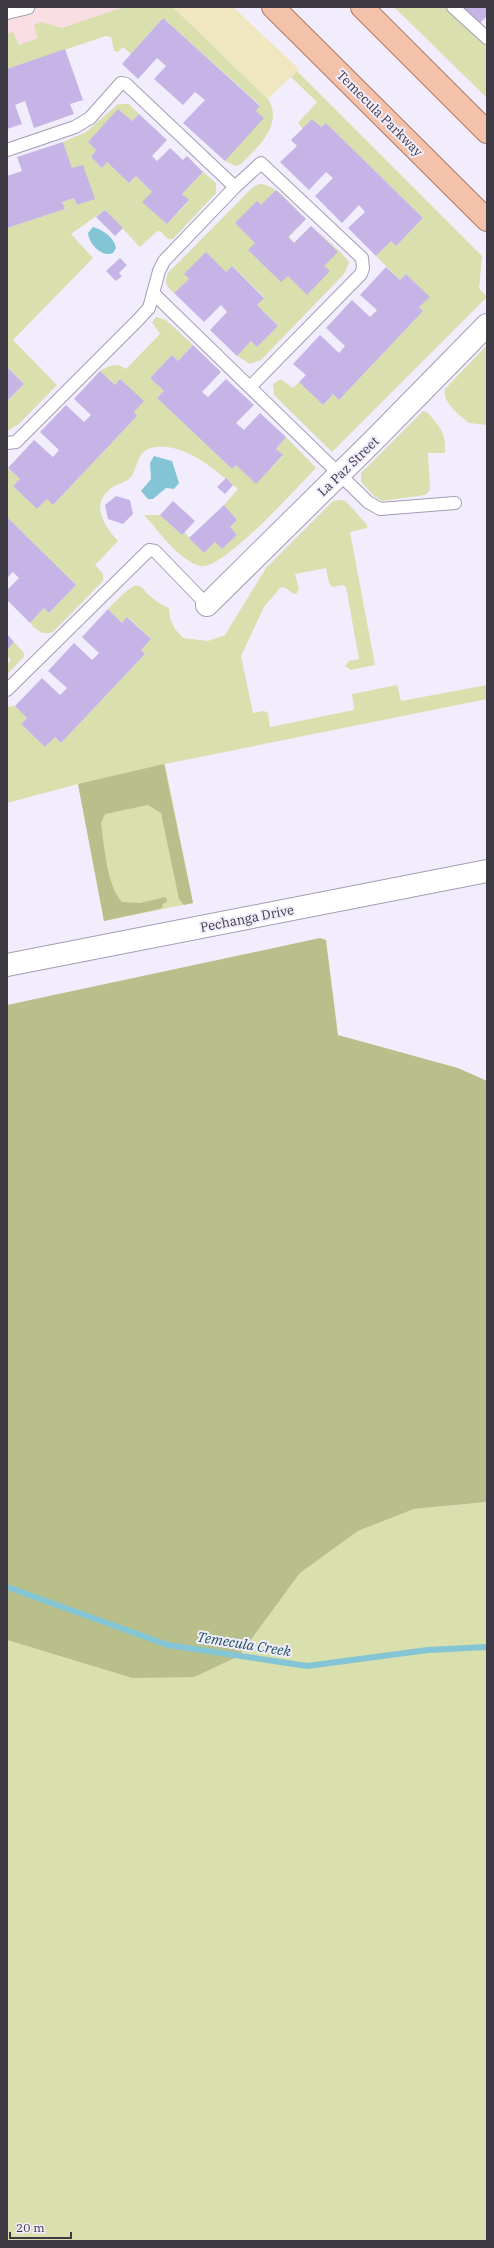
<svg xmlns="http://www.w3.org/2000/svg" width="494" height="2248" font-family="'IBM Plex Serif',serif">
	<style>
		.commercial { fill: #f9dfe3 }
		.green { fill: #d9dfad }
		.forest { fill: #b9bf8b }
		.sand { fill: #f0e7c1 }
		.water { fill: #83c5d5 }
		.lines { fill: none; stroke-linecap: round; stroke-linejoin: round }
		.stream { stroke: #83c5d5; stroke-width: 6 }
		.building { fill: #c5b4e5 }
		.lane-casing { stroke: #a49cb4; stroke-width: 14 }
		.street-casing { stroke: #a49cb4; stroke-width: 24 }
		.primary-casing { stroke: #af7861; stroke-width: 24 }
		.lane { stroke: #fff; stroke-width: 12 }
		.street { stroke: #fff; stroke-width: 22 }
		.primary { stroke: #f4c2aa; stroke-width: 22 }
		.labels { text-anchor: middle; stroke-width: 4; stroke-linejoin: round; paint-order: stroke }
		.street-label { font-size: 13px; fill: #3d3943; stroke: #f2edfd }
		.water-label { font-size: 14px; font-style: italic; fill: #174f5b; stroke: #f2edfd }
	</style>
	<rect width="100%" height="100%" fill="#f2edfd"/>
	<path class="commercial" d="M7 7H169L7 64Z"/>
	<path class="green" d="M124 7H173L268 99C284 124 258 147 241 164L236 166 225 161 260 105 163 18 131 54 123 47 118 52 114 51 111 37 106 36 7 69V34L13 32 19 45 38 38 34 25 41 22 62 28Z
		M394 7H445L487 47V98Z
		M297 71 482 256 479 288 487 297 332 452 274 395 273 384 281 379 293 388 299 382 323 405 333 394 339 400 423 311 419 307 429 297 406 274 400 280 376 256 391 241 396 246 423 218 326 123 321 127 312 119 303 129 298 123 317 102 291 77Z
		M118 104H129L139 114 132 121 118 110 88 142 96 150 91 157 102 168 107 162 129 183 136 176 152 192 143 202 167 224 189 201 182 194 203 172 216 183V193L173 239H168L160 231 156 232 140 247 105 210 71 234 93 258 13 340 57 385 19 424 7 431V401L24 384 7 367V228L65 209 62 202 74 198 77 205 94 199 72 168 63 142 86 132Z
		M259 184C277 184 294 208 306 219L289 237 294 243 311 226C319 233 346 255 349 263L344 274 261 360 250 364 237 356 251 341 257 347 278 326 257 305 264 297 232 266 226 272 184 274 189 279 174 293C166 287 164 282 168 273L253 187Z
		M156 317 166 320 193 345 178 361 172 355 150 378 164 391 157 398 232 469 236 465 256 483 283 456 276 449 286 437 316 468C298 486 222 572 200 566 177 559 159 531 144 515H160L182 535 184 532 204 553 215 542 222 549 237 535 230 527 237 520 224 505 238 489C216 471 188 444 156 447 136 449 140 464 131 477 126 483 116 484 110 489 90 505 105 527 118 541L95 565 103 574V581L53 632C42 636 37 630 30 623L44 608 49 613 76 585 7 517V468L20 479 13 486 37 509 47 499 54 504 137 416 134 412 143 401 120 379 115 385 100 371C111 365 116 362 126 369L160 334 152 322Z
		M487 345V425L469 423C459 414 442 403 445 389Z
		M423 411 427 412C440 427 446 432 445 453H428L430 490 425 495 382 501 374 496 361 482V473Z
		M340 500 346 501 367 525V528L350 532 375 665 351 670 345 666 349 661 359 659 346 587 343 585 333 587 329 583 326 568 295 574 299 589 297 593 293 594 286 588 281 587 264 607 241 656 253 713 264 711 268 713 270 727 354 710 352 694 397 685 401 701 487 685V699L165 764 193 903 104 921 78 784 7 803V707L15 706 27 718 21 724 45 747 55 737 61 743 145 654 141 650 151 639 128 617 122 623 108 609C150 566 131 592 169 608L170 618 175 629 183 638 208 641 225 635 266 568 333 501Z
		M14 642 24 653V657L7 674V664L11 660 7 656V650Z
		M487 1502V2241H7V1640L132 1678 239 1656 300 1573 358 1531 414 1509Z"/>
	<path class="forest" d="M164 764 193 903 184 905 179 899 161 813 148 805 105 814 101 823C104 844 107 887 122 902L140 903 166 897 167 902 162 904 163 907 159 909 104 921 78 784Z
		M320 938 326 940 338 1035 458 1068 487 1081V1502L414 1509 358 1531 300 1573 239 1656 194 1677 132 1678 7 1640V1005Z"/>
	<path class="sand" d="M173 7H233L299 69 268 99Z"/>
	<path class="water" d="M93 227C103 230 114 237 116 248L113 253C102 258 89 244 88 233Z
		M154 456 172 461 179 483 174 489 166 488 153 499H148L141 491 151 479 150 463Z"/>
	<g class="lines">
		<path class="stream" d="M7 1587 168 1645 307 1666 428 1650 487 1647"/>
	</g>
	<path class="building" d="M459 7H487V16L479 24Z
		M163 18 260 106 256 111 264 118 225 161 183 123 205 100 195 92 183 105 154 79 166 66 157 58 138 79 122 64Z
		M65 49 83 100 70 104 74 114 34 128 25 101 15 105 22 124 7 129V69Z
		M118 109 132 121 139 114 167 140 152 156 157 161 170 148 183 160 187 156 203 172 182 194 189 200 167 224 142 202 152 192 136 176 129 183 107 162 102 168 91 157 96 150 88 142Z
		M312 119 321 127 326 123 423 218 396 246 391 241 376 256 348 228 365 212 359 205 342 223 315 196 333 178 326 172 309 190 280 162 297 146 291 140Z
		M63 142 72 168 83 165 95 199 77 205 74 198 62 202 65 209 7 228V176L22 171 17 157Z
		M276 190 306 219 288 237 294 243 311 226 338 252 324 266 330 271 307 295 288 276 281 282 248 250 255 243 235 223 257 201 261 205Z
		M105 210 123 228 115 236 96 217Z
		M206 252 226 272 232 266 264 298 257 305 278 326 257 347 251 341 237 356 210 330 227 312 221 305 204 322 174 293 189 279 184 274Z
		M120 258 127 265 119 273 122 276 116 281 106 271Z
		M386 267 400 280 406 274 430 297 419 307 423 311 339 400 333 394 323 405 299 382 306 375 293 364 320 335 339 353 345 346 326 328 352 300 370 317 377 310 360 295Z
		M193 345 221 372 202 392 208 397 226 379 254 405 236 423 244 430 260 413 286 437 276 449 283 455 256 484 236 465 232 469 157 398 164 391 150 378 172 355 178 361Z
		M7 367 24 384 7 401Z
		M100 371 115 385 120 379 144 401 134 412 137 416 53 505 47 499 37 509 13 486 20 479 8 468 34 440 53 457 59 450 40 432 66 405 84 422 91 415 74 399Z
		M226 478 233 485 225 494 217 487Z
		M116 496 130 500 133 514 123 524 108 519 105 505Z
		M173 501 195 521 182 535 160 515Z
		M224 505 237 520 230 527 237 535 222 549 215 542 204 553 189 538Z
		M7 517 76 585 49 613 44 608 30 623 7 600V590L19 578 13 572 7 578Z
		M108 609 122 623 127 617 151 639 141 650 145 654 61 743 55 737 45 747 21 724 27 718 15 706 42 678 60 695 67 688 48 671 74 643 92 660 99 653 82 637Z
		M7 634 14 642 7 650Z"/>
	<g class="lines">
		<g class="lane-casing">
			<path id="lane" d="M453 7 487 38
				M7 13 28 8
				M7 150 75 127 90 118 121 83 126 84 235 187
				M154 294 368 502 380 509 455 503
				M7 443 16 442 138 320 149 308 159 271 164 261 235 187 261 163 362 258 363 268 361 274 250 387
				M7 690 149 550 155 551 207 605"/>
		</g>
		<g class="street-casing">
			<path id="street" d="M207 605 374 440 487 325
				M7 965 487 871"/>
		</g>
		<g class="primary-casing">
			<path id="primary" d="M273 7 487 220
				M362 7 487 132"/>
		</g>
		<use href="#lane" class="lane"/>
		<use href="#street" class="street"/>
		<use href="#primary" class="primary"/>
	</g>
	<g class="labels">
		<g class="street-label">
			<text transform="translate(380 113) rotate(45)" y="5">Temecula Parkway</text>
			<text transform="translate(348 466) rotate(-44)" y="5">La Paz Street</text>
			<text transform="translate(247 918) rotate(-11)" y="5">Pechanga Drive</text>
		</g>
		<g class="water-label">
			<text transform="translate(244 1644) rotate(9)" y="5">Temecula Creek</text>
		</g>
	</g>
	<rect width="494" height="2248" fill="none" stroke="#3d3943" stroke-width="16"/>
	<path d="M10 2232v6h61v-6" fill="none" stroke="#3d3943" stroke-width="2"/>
	<text x="16" y="2232" font-size="12" fill="#3d3943" stroke="#f2edfd" stroke-width="3" paint-order="stroke">20 m</text>
</svg>
